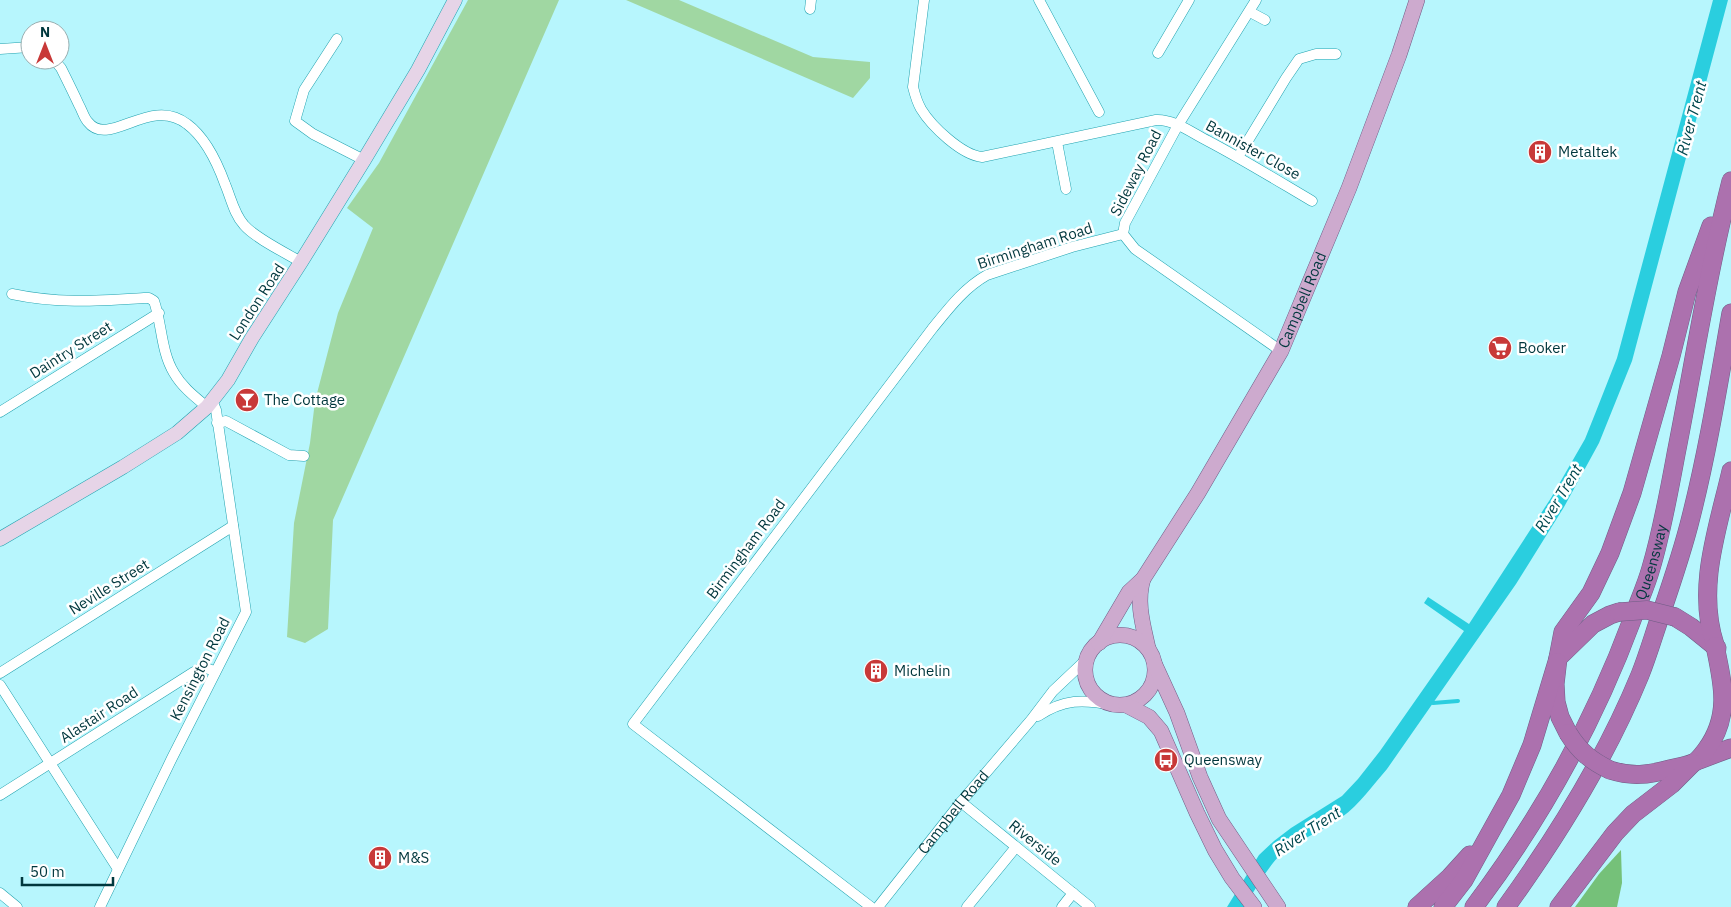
<svg xmlns="http://www.w3.org/2000/svg" width="1731" height="907" font-family="'IBM Plex Sans',sans-serif">
	<style>
		.green { fill: #a0d7a2 }
		.forest { fill: #75c179 }
		.water { fill: #2acedf }
		.lines { fill: none; stroke-linecap: round; stroke-linejoin: round }
		.stream { stroke: #2acedf; stroke-width: 4 }
		.street-casing { stroke: #20a2af; stroke-width: 11 }
		.secondary-casing { stroke: #20a2af; stroke-width: 15 }
		.primary-casing { stroke: #705d86; stroke-width: 16 }
		.highway-casing { stroke: #705d86; stroke-width: 19 }
		.street { stroke: #fff; stroke-width: 10 }
		.secondary { stroke: #e6d4e7; stroke-width: 14 }
		.primary { stroke: #cdaace; stroke-width: 15 }
		.highway { stroke: #ac71ae; stroke-width: 18 }
		.highway-bridge-casing { stroke: #705d86; stroke-width: 19; stroke-linecap: butt }
		.highway-bridge { stroke: #ac71ae; stroke-width: 18 }
		.labels { text-anchor: middle; stroke-width: 5; stroke-linejoin: round; paint-order: stroke }
		.street-label { font-size: 15px; fill: #00373d; stroke: #fff }
		.poi-label { font-size: 15px; fill: #00373d; stroke: #fff; text-anchor: start }
		.water-label { font-size: 16px; font-style: italic; fill: #00484f; stroke: #fff }
	</style>
	<rect width="100%" height="100%" fill="#b7f6fd"/>
	<path class="green" d="M468 0H559L333 520 328 629 305 643 287 637 294 523 310 443 315 401 338 313 373 228 347 208 379 163Z
		M626 0H679L813 57 870 62V78L853 98Z"/>
	<path class="forest" d="M1621 850 1622 883 1617 907H1575L1599 874Z"/>
	<path class="water" d="M1713 0H1728L1632 361 1599 443 1564 507 1516 584 1387 769C1373 785 1359 805 1342 817 1323 832 1297 839 1279 856 1265 871 1255 890 1244 907H1227L1259 855 1274 841 1291 828 1342 796 1358 779 1380 751 1464 631 1424 603 1428 597 1469 624 1551 498 1585 439 1595 414 1617 358Z"/>
	<g class="lines">
		<path class="stream" d="M1433 703 1458 701"/>
		<g class="street-casing">
			<g id="street">
				<path d="M924 0 913 87C915 95 917 102 921 109 932 127 962 155 982 157L1156 120C1174 119 1192 133 1208 141 1244 160 1278 181 1312 201"/>
				<path d="M1039 0 1099 112"/>
				<path d="M1256 0 1178 125 1125 223 1123 234 1135 249 1281 351"/>
				<path d="M810 9 811 0"/>
				<path d="M1250 12 1265 20"/>
				<path d="M337 39 304 90 295 121 313 134 364 160"/>
				<path d="M0 49 30 47"/>
				<path d="M1158 53 1189 0"/>
				<path d="M54 60 61 68C67 80 73 92 79 105 82 110 84 118 88 122 109 149 150 95 187 124 206 138 217 162 225 184 231 198 234 214 244 225 255 238 286 253 301 262"/>
				<path d="M1057 142 1066 189"/>
				<path d="M1238 157 1286 78 1299 59 1316 54H1336"/>
				<path d="M12 294C59 304 96 301 144 298H149L154 301C162 324 161 352 174 373 182 387 195 397 207 407"/>
				<path d="M0 412 159 313"/>
				<path d="M217 423 226 421 289 455 304 456"/>
				<path d="M0 673 233 526"/>
				<path d="M0 685 118 869"/>
				<path d="M1038 716C1064 699 1083 699 1112 705"/>
				<path d="M0 795 194 672C203 667 207 667 215 672"/>
				<path d="M961 802 1090 907"/>
				<path d="M0 893 17 907"/>
				<path d="M100 907 172 758 246 612 216 410 212 400"/>
				<path d="M871 907 633 724 932 329C949 308 964 288 987 275L1072 247 1123 234"/>
				<path id="s1" d="M878 907 961 802 1031 720 1053 691 1088 658"/>
				<path d="M967 907 1016 847"/>
				<path d="M1062 907 1073 893"/>
			</g>
		</g>
		<g class="secondary-casing">
			<path id="secondary" d="M0 539 123 467 177 433 207 407 228 380 252 338 301 262 364 160 418 70 455 0"/>
		</g>
		<g class="primary-casing">
			<g id="primary">
				<path d="M1143 579C1136 602 1143 625 1148 648"/>
				<circle cx="1120" cy="670" r="35"/>
				<path id="s2" d="M1099 643 1129 592 1143 579 1198 493 1281 351 1349 188 1399 55 1417 0"/>
				<path d="M1155 665 1177 713 1200 777 1219 819 1278 907"/>
				<path d="M1126 705 1149 717 1161 731 1197 813 1215 850 1232 878 1254 907"/>
			</g>
		</g>
		<g class="highway-casing">
			<g id="highway">
				<path d="M1675 617 1691 627 1717 648"/>
				<path d="M1715 645C1696 587 1718 528 1731 471"/>
				<path d="M1558 658 1563 632 1591 593 1610 553 1632 493 1671 356 1687 292 1711 226"/>
				<path d="M1568 733 1560 717 1556 702 1555 684 1558 658 1593 624 1610 615 1619 612"/>
				<path d="M1699 760 1731 748"/>
				<path d="M1610 770C1632 777 1648 775 1670 769 1678 767 1686 766 1693 763 1698 761 1703 754 1706 750 1731 716 1723 684 1715 646"/>
				<path d="M1417 907 1450 877 1470 855"/>
				<path d="M1443 907 1464 880 1511 795 1532 745 1557 662"/>
				<path id="s3" d="M1474 907C1541 818 1593 725 1632 620 1638 603 1646 586 1651 568 1662 531 1669 492 1676 454 1694 363 1708 271 1731 181"/>
				<path d="M1506 907C1558 835 1606 758 1640 675 1648 655 1654 634 1661 614 1672 582 1683 550 1691 517 1708 450 1719 381 1731 313"/>
				<path d="M1559 907 1615 833 1633 814 1672 784 1693 763"/>
			</g>
		</g>
		<use href="#street" class="street"/>
		<use href="#secondary" class="secondary"/>
		<use href="#primary" class="primary"/>
		<use href="#highway" class="highway"/>
		<g class="highway-bridge-casing">
			<path id="highway-bridge" d="M1619 612 1647 610 1675 617
				M1568 733C1579 751 1591 761 1610 770"/>
		</g>
		<use href="#highway-bridge" class="highway-bridge"/>
	</g>
	<defs>
		<g id="building-disc" transform="scale(1.25)"><circle r="9.5" fill="#c83938" stroke="#fff"/><path d="M-4-6H4V6H1V3H-1V6H-4ZM-2.5-4.3h1.7v1.8h-1.7ZM.8-4.3h1.7v1.8H.8ZM-2.5-1h1.7V.8h-1.7ZM.8-1h1.7V.8H.8Z" fill="#fff"/></g>
		<g id="supermarket-disc" transform="scale(1.25)"><circle r="9.5" fill="#c83938" stroke="#fff"/><path d="M-6-5.5h2.5l.6 2H6L4.5 2H-2.5L-4.4-4H-6ZM-1.5 3.2a1.3 1.3 0 1 0 .1 0ZM3 3.2a1.3 1.3 0 1 0 .1 0Z" fill="#fff"/></g>
		<g id="bar-disc" transform="scale(1.25)"><circle r="9.5" fill="#c83938" stroke="#fff"/><path d="M-6-5H6L.8 .8V4.5H3.5V6h-7V4.5H-.8V.8Z" fill="#fff"/></g>
		<g id="bus-disc" transform="scale(1.25)"><circle r="9.5" fill="#c83938" stroke="#fff"/><path d="M-5-6H5V4H4V6H2V4H-2V6H-4V4H-5ZM-3.5-4V0h7V-4ZM-3.5 1.2v1.5H-2V1.2ZM2 1.2v1.5H3.5V1.2Z" fill="#fff"/></g>
	</defs>
	<g fill-rule="evenodd">
		<use href="#building-disc" x="1540" y="152"/>
		<use href="#supermarket-disc" x="1500" y="348"/>
		<use href="#bar-disc" x="247" y="400"/>
		<use href="#building-disc" x="876" y="671"/>
		<use href="#bus-disc" x="1166" y="760"/>
		<use href="#building-disc" x="380" y="858"/>
	</g>
	<g class="labels">
		<g class="street-label">
			<text transform="translate(1253 150) rotate(29)" y="5">Bannister Close</text>
			<text transform="translate(1136 173) rotate(-63)" y="5">Sideway Road</text>
			<text transform="translate(1035 246) rotate(-18)" y="5">Birmingham Road</text>
			<text dy="5" stroke="none"><textPath href="#s2" startOffset="400">Campbell Road</textPath></text>
			<text transform="translate(257 302) rotate(-57)" y="5">London Road</text>
			<text transform="translate(71 350) rotate(-32)" y="5">Daintry Street</text>
			<text transform="translate(746 549) rotate(-53)" y="5">Birmingham Road</text>
			<text dy="5" stroke="none"><textPath href="#s3" startOffset="390">Queensway</textPath></text>
			<text transform="translate(109 587) rotate(-32)" y="5">Neville Street</text>
			<text transform="translate(200 669) rotate(-63)" y="5">Kensington Road</text>
			<text transform="translate(99 715) rotate(-33)" y="5">Alastair Road</text>
			<text dy="5" stroke="none"><textPath href="#s1" startOffset="121">Campbell Road</textPath></text>
			<text transform="translate(1035 843) rotate(39)" y="5">Riverside</text>
		</g>
		<g class="poi-label">
			<text x="1558" y="157">Metaltek</text>
			<text x="1518" y="353">Booker</text>
			<text x="264" y="405">The Cottage</text>
			<text x="894" y="676">Michelin</text>
			<text x="1184" y="765">Queensway</text>
			<text x="398" y="863">M&amp;S</text>
		</g>
		<g class="water-label">
			<text transform="translate(1691 118) rotate(-75)" y="6">River Trent</text>
			<text transform="translate(1558 498) rotate(-59)" y="6">River Trent</text>
			<text transform="translate(1307 831) rotate(-33)" y="6">River Trent</text>
		</g>
	</g>
	<g transform="translate(45 45)"><circle r="24" fill="#ffffff" stroke="#99afb1"/>
	<path d="M0-4L9 19L0 12L-9 19Z" fill="#c83938"/>
	<text y="-8" font-size="14" font-weight="bold" text-anchor="middle" fill="#00373d">N</text>
	</g>
	<path d="M22 877v8h91v-8" fill="none" stroke="#00373d" stroke-width="2.5"/>
	<text x="30" y="877" font-size="15" fill="#00373d" stroke="#ffffff" stroke-width="4" paint-order="stroke">50 m</text>
</svg>
